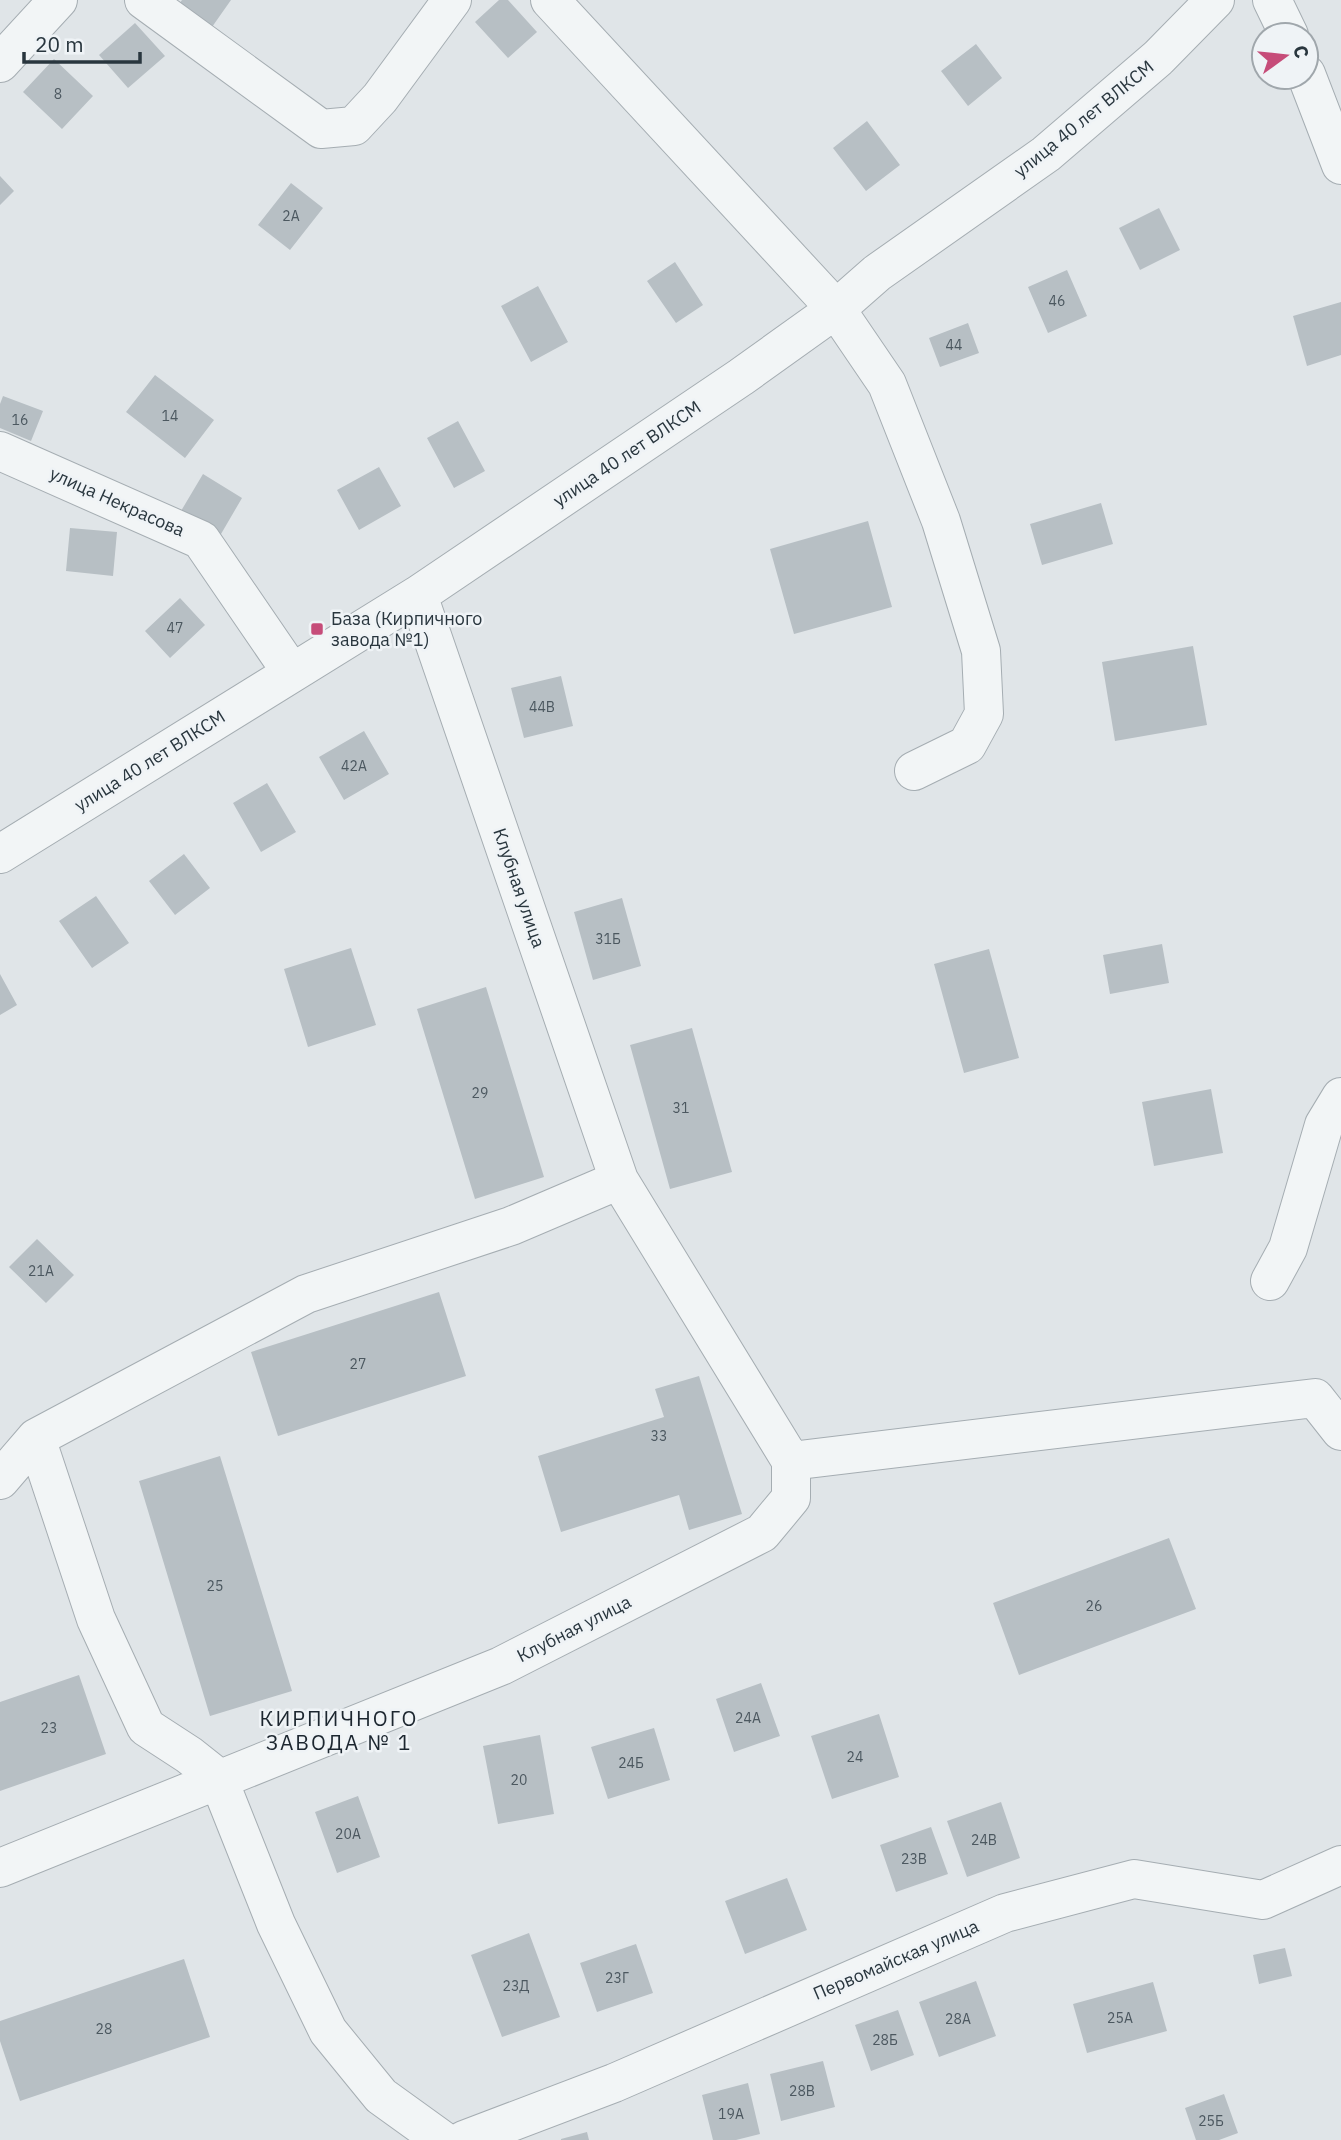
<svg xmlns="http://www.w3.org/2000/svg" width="1341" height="2140" font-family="'IBM Plex Sans',sans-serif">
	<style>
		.building { fill: #b7bfc4 }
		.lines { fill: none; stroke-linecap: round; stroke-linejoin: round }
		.minor-casing { stroke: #a5adb2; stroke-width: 40 }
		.minor { stroke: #f2f5f6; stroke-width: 38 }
		.poi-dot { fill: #c64c79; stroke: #eff3f6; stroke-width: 2.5 }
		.labels { text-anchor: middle; stroke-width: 5; stroke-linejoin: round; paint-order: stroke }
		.number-label { font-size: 14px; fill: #4c5860 }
		.street-label { font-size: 18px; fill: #29363e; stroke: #eff3f6 }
		.poi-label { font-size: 18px; fill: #29363e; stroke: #eff3f6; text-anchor: start }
		.quarter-label { font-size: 21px; letter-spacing: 2px; fill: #1c262f; stroke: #eff3f6 }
	</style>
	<rect width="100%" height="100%" fill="#e0e5e8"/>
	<path class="building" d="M182 0H231L212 27 179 4Z
		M499 0H508L537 32 508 58 475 22Z
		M135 23 165 56 128 88 99 55Z
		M976 44 1002 78 968 106 941 71Z
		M54 59 93 96 62 129 23 92Z
		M867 121 900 165 866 191 833 148Z
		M0 176 14 191 0 205Z
		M291 183 323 208 290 250 258 225Z
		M1159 208 1180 250 1140 270 1119 228Z
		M675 262 703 305 676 323 647 281Z
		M1067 270 1087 316 1048 333 1028 287Z
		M538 286 568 342 531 362 501 306Z
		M1341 302V355L1307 366 1293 316Z
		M968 323 979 353 940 367 929 338Z
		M155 375 214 420 185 458 126 412Z
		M3 396 43 411 31 441 0 428V404Z
		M458 421 485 471 454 488 427 438Z
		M379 467 401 506 359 530 337 490Z
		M203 474 242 498 221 534 181 511Z
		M1101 503 1113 544 1042 565 1030 524Z
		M868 521 892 607 794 634 770 549Z
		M70 528 117 532 113 576 66 571Z
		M180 598 205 625 170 658 145 631Z
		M1193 646 1207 725 1115 741 1102 662Z
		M561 676 573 726 524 738 511 688Z
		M364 731 389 774 344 800 319 757Z
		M267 783 296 832 261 852 233 803Z
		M184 854 210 888 175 915 149 881Z
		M96 896 129 943 92 968 59 921Z
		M622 898 641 966 593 980 574 912Z
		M1162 944 1169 983 1110 994 1103 955Z
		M351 948 376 1025 308 1047 284 969Z
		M989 949 1019 1058 964 1073 934 964Z
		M0 974 17 1005 0 1015Z
		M486 987 544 1177 475 1199 417 1009Z
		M692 1028 732 1172 670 1189 630 1045Z
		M1211 1089 1223 1153 1154 1166 1142 1102Z
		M37 1239 74 1275 46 1303 9 1267Z
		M439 1292 466 1376 278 1436 251 1352Z
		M699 1376 742 1514 689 1530 679 1495 561 1532 538 1456 664 1417 655 1389Z
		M220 1456 292 1691 210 1716 139 1481Z
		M1169 1538 1196 1609 1019 1675 993 1603Z
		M79 1675 106 1754 0 1791V1702Z
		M761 1683 780 1736 734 1752 716 1699Z
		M879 1714 899 1777 832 1799 811 1736Z
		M654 1728 670 1780 608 1799 591 1747Z
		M540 1735 554 1814 498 1824 483 1746Z
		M358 1796 380 1857 337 1873 315 1812Z
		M1001 1802 1020 1858 967 1877 947 1821Z
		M931 1827 948 1874 896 1892 880 1845Z
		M787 1878 807 1930 745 1954 725 1901Z
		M529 1933 560 2017 502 2037 471 1955Z
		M636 1944 653 1993 597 2012 580 1963Z
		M1285 1948 1292 1976 1259 1984 1253 1955Z
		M184 1959 210 2037 20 2101 0 2041V2021Z
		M976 1981 996 2036 939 2057 919 2002Z
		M1153 1982 1167 2031 1087 2053 1073 2004Z
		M898 2010 914 2055 871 2071 855 2025Z
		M823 2061 835 2107 781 2121 770 2074Z
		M748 2083 760 2134 736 2140H713L702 2095Z
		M1224 2094 1238 2133 1219 2140H1196L1185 2108Z
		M587 2132 589 2140H561V2139Z"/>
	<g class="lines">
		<g class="minor-casing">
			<path id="minor" d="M144 0 321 129 354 126 380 98 452 0
				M550 0 836 309 887 384 941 521 981 651 984 714 967 745 914 771
				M1272 0 1289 35
				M0 63 58 0
				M1306 74 1341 165
				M0 451 201 540 292 673
				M0 854 418 595 741 377 836 309 877 273 1046 154 1158 58 1215 0
				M1270 1281 1288 1248 1324 1125 1341 1097
				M36 1438 96 1619 146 1727 189 1755 218 1778 276 1924 328 2031 381 2096 442 2140
				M791 1461 1315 1398 1341 1431
				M0 1480 36 1438 306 1294 511 1226 619 1180
				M0 1868 501 1666 762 1533 791 1498V1461L619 1180 418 595
				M464 2140 614 2083 1005 1913 1134 1879 1263 1900 1341 1865"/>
		</g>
		<use href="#minor" class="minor"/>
	</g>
	<rect class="poi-dot" x="310" y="622" width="14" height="14" rx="3.5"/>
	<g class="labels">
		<g class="number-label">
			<text x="58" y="99">8</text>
			<text x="291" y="221">2А</text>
			<text x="1057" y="306">46</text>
			<text x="954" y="350">44</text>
			<text x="170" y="421">14</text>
			<text x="20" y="425">16</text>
			<text x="175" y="633">47</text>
			<text x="542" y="712">44В</text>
			<text x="354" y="771">42А</text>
			<text x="608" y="944">31Б</text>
			<text x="480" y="1098">29</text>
			<text x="681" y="1113">31</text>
			<text x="41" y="1276">21А</text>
			<text x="358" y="1369">27</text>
			<text x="659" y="1441">33</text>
			<text x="215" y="1591">25</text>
			<text x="1094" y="1611">26</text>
			<text x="748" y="1723">24А</text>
			<text x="49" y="1733">23</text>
			<text x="855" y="1762">24</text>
			<text x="631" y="1768">24Б</text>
			<text x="519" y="1785">20</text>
			<text x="348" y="1839">20А</text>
			<text x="984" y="1845">24В</text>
			<text x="914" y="1864">23В</text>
			<text x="617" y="1983">23Г</text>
			<text x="516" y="1991">23Д</text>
			<text x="1120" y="2023">25А</text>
			<text x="958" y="2024">28А</text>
			<text x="104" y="2034">28</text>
			<text x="885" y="2045">28Б</text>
			<text x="802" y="2096">28В</text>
			<text x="731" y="2119">19А</text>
			<text x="1211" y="2126">25Б</text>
		</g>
		<g class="street-label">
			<text transform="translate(1084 119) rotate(-39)" y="6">улица 40 лет ВЛКСМ</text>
			<text transform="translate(627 454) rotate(-34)" y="6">улица 40 лет ВЛКСМ</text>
			<text transform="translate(117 502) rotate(24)" y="6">улица Некрасова</text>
			<text transform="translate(150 761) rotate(-32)" y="6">улица 40 лет ВЛКСМ</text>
			<text transform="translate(519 888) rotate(71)" y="6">Клубная улица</text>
			<text transform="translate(574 1629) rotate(-27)" y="6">Клубная улица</text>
			<text transform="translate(896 1960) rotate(-23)" y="6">Первомайская улица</text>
		</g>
		<g class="poi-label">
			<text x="331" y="625">База (Кирпичного<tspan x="331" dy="21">завода №1)</tspan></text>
		</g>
		<g class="quarter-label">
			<text x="339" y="1726">КИРПИЧНОГО<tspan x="339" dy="24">ЗАВОДА № 1</tspan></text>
		</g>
	</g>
	<g transform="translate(1285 56) rotate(75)"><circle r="33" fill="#eff3f6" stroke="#a0a7ac" stroke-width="2"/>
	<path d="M0-5L12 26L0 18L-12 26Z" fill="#c64c79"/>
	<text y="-10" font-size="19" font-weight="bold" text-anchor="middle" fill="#29363e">С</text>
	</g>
	<path d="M24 52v10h116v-10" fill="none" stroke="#29363e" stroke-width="3.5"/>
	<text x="35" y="52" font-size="21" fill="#29363e" stroke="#eff3f6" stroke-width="5" paint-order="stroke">20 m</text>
</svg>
